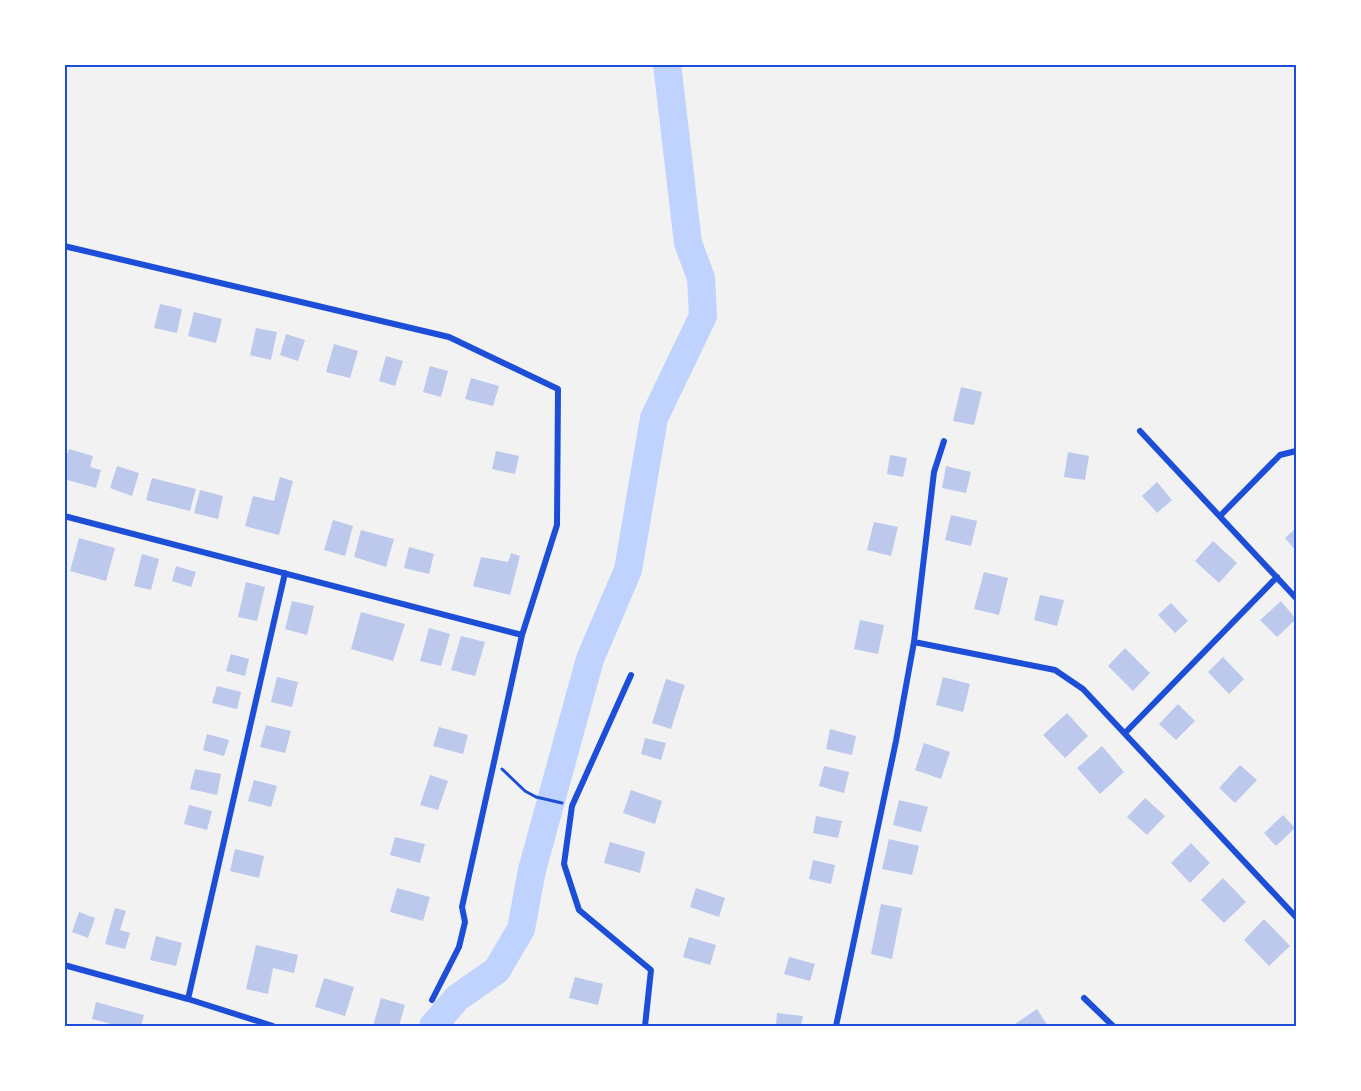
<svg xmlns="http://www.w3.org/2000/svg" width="1361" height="1091" font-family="'Work Sans',sans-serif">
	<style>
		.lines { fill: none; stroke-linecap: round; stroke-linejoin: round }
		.river { stroke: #bfd3fe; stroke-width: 28 }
		.building { fill: #bdc9ec }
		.path { stroke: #1d4ed8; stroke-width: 3 }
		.minor { stroke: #1d4ed8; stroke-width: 6 }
		.neatline { fill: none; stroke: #1d4ed8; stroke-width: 2 }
	</style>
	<rect width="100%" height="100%" fill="#f2f2f2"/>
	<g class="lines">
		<path class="river" d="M433 1026 457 998 497 970 521 929 532 870 590 659 628 570 654 418 703 316 701 278 688 243 667 64"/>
	</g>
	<path class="building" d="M160 304 182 309 177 333 154 328Z
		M194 312 222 319 216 343 188 336Z
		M256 328 277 332 271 360 250 355Z
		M286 334 305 340 298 361 280 355Z
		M334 344 358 351 350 378 326 372Z
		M386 356 403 361 395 386 379 381Z
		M430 366 448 371 441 397 423 392Z
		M471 378 499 386 493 406 465 399Z
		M961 387 982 392 974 425 953 421Z
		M69 449 93 456 90 467 101 470 96 488 64 479V464Z
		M496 451 519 456 515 474 492 469Z
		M1068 452 1089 456 1085 480 1064 477Z
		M890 455 907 458 903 477 887 474Z
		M117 466 139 473 132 496 110 488Z
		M946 466 971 472 966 493 942 488Z
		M280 477 293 481 279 535 245 526 253 496 274 501Z
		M152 478 196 489 190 511 146 500Z
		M1157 482 1172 500 1157 513 1142 496Z
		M200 490 223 496 218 519 194 513Z
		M951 515 977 521 971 546 945 540Z
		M333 520 353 526 345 556 324 550Z
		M874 522 898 527 891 556 867 550Z
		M1296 528V551L1285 538Z
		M361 530 394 539 386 567 354 557Z
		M79 538 115 548 106 581 70 571Z
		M1213 541 1237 563 1219 583 1195 561Z
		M409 547 434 554 429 574 404 568Z
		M511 553 520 556 510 595 473 586 481 557 508 562Z
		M142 554 159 559 151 590 134 586Z
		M176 566 196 572 191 587 172 581Z
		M984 572 1008 578 999 615 974 609Z
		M246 582 265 587 257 621 238 617Z
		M1040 595 1064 600 1057 626 1034 620Z
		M292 601 314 606 307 635 285 629Z
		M1281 601 1296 619 1277 637 1260 620Z
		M1171 603 1188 621 1175 633 1158 615Z
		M361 612 405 624 393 661 351 649Z
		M860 620 884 625 878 654 854 649Z
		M429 628 450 634 441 666 420 661Z
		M461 636 485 642 475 676 451 670Z
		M1125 648 1150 673 1133 691 1108 666Z
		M231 654 249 659 245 676 226 671Z
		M1223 657 1244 679 1229 694 1208 672Z
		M277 677 298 682 292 707 271 702Z
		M943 677 970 684 963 712 936 705Z
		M666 679 685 685 671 729 652 723Z
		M217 686 241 692 237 709 212 703Z
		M1178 704 1195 721 1176 740 1159 724Z
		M1067 713 1088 736 1065 758 1043 735Z
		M266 725 291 731 285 753 260 747Z
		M439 727 468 735 463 754 433 746Z
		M830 729 856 736 852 755 826 749Z
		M207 734 229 740 224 756 203 750Z
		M645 738 666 743 661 760 641 754Z
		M924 743 950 752 941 779 915 770Z
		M1102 746 1124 772 1100 794 1077 768Z
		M1240 765 1257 780 1235 803 1219 788Z
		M824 766 849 772 844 793 819 786Z
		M195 769 221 774 217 795 190 789Z
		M430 775 448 781 438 810 420 805Z
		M254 780 277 786 271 807 248 801Z
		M631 790 662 801 655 824 623 813Z
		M1145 798 1165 816 1147 835 1127 817Z
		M899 800 928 807 921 832 893 825Z
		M189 805 212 811 207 830 184 824Z
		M1283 815 1295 828 1276 846 1264 833Z
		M816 816 842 821 838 838 813 833Z
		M395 837 425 844 420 863 390 855Z
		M889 839 919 846 912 875 882 869Z
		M610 842 645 852 640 873 604 863Z
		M1191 843 1210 863 1190 883 1171 863Z
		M235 849 264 856 259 878 230 871Z
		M813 860 835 865 831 884 809 879Z
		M1223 878 1246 902 1224 923 1201 900Z
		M397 888 430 897 423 921 390 912Z
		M696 888 725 898 719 917 690 907Z
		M881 904 902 908 892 959 871 954Z
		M115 908 126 911 120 930 130 933 125 949 105 944Z
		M79 912 95 918 88 938 72 932Z
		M1264 919 1290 946 1269 966 1244 940Z
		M156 936 182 943 176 966 150 960Z
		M689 937 716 945 710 965 683 957Z
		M256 945 298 955 294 973 273 968 268 994 246 989Z
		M789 957 815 964 810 981 784 974Z
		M575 977 603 984 598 1005 569 998Z
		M324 978 354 987 345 1016 315 1007Z
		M381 998 405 1005 399 1026H373Z
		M96 1002 144 1015 141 1026H119L92 1019Z
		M1037 1009 1048 1026H1017L1015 1024Z
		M777 1013 803 1016 801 1026H776Z"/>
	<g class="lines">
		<path class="path" d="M502 769 525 791 536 797 562 803"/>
		<path class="minor" d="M64 246 449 337 558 389 557 525 522 635 462 907 465 922 459 947 432 1000
			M1140 431 1296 598
			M64 516 522 635
			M1220 516 1280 455 1296 451
			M914 642 1055 670 1083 689 1296 917
			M631 675 572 806 564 864 579 910 651 970 645 1026
			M1125 733 1277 577
			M64 965 188 999 273 1026
			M1084 998 1113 1026
			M188 999 285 573
			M836 1026 896 741 914 642 934 472 944 441"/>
	</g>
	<rect width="1361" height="1091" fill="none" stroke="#ffffff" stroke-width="132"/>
	<rect x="66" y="66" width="1229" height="959" class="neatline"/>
</svg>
